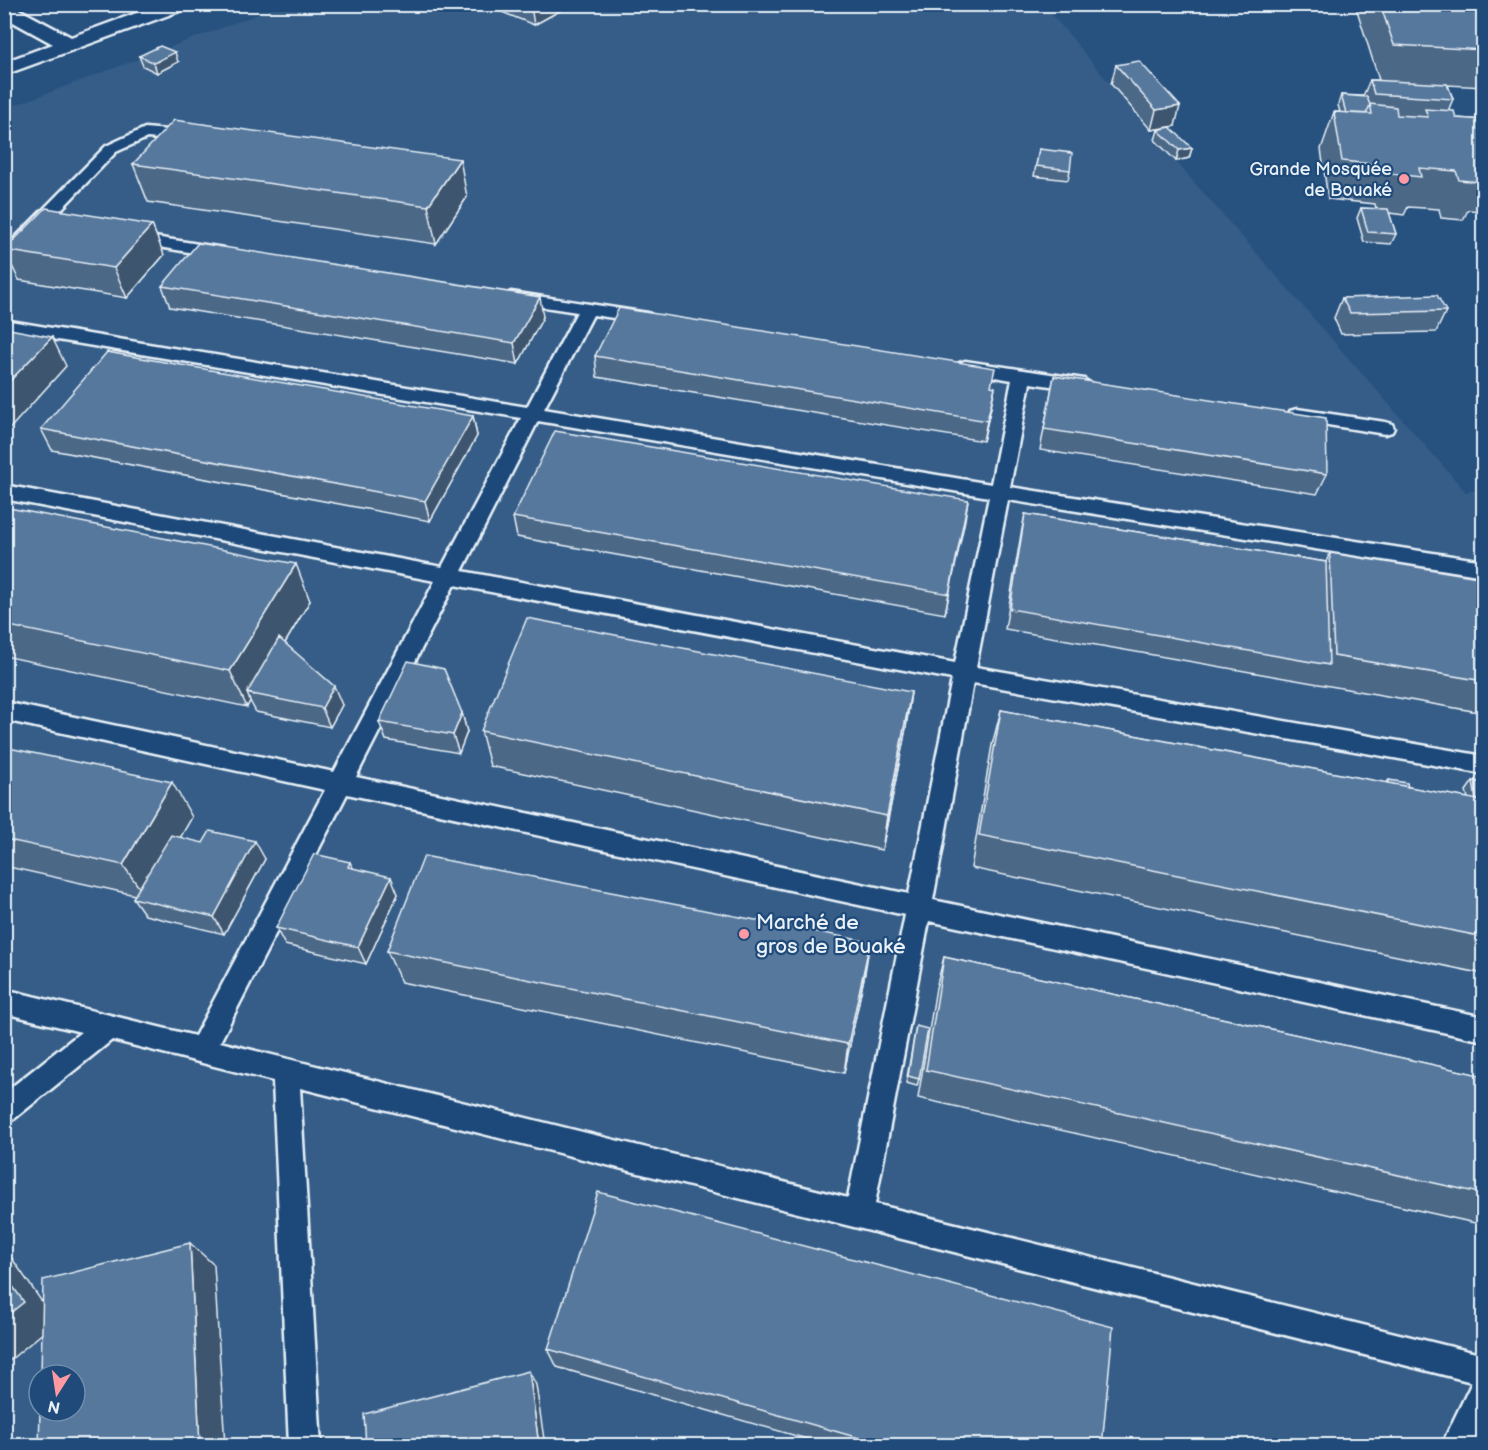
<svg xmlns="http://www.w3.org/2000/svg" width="1488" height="1450" font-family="'Balsamiq Sans',sans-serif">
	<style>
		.built { fill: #355d88; fill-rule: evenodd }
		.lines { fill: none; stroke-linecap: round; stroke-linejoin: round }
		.lane-casing { stroke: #e8f1f8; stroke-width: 5 }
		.street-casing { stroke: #e8f1f8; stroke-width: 5 }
		.lane { fill: #1f4a7a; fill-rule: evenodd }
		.street { fill: #1f4a7a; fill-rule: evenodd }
		.wall { fill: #4b6787; stroke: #e8f1f8; stroke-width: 1.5 }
		.shaded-wall { fill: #3d546e; stroke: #e8f1f8; stroke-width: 1.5 }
		.building { fill: #57789d; stroke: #e8f1f8; stroke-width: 1.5 }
		.poi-dot { fill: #ff9aa2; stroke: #1f4a7a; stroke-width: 2 }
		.labels { text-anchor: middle; stroke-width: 4.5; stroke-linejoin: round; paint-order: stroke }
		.far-poi-label { font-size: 18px; fill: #e8f1f8; stroke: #1f4a7a; text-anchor: end }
		.poi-label { font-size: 21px; fill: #e8f1f8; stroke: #1f4a7a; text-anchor: start }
	</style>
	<rect width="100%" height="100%" fill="#27517f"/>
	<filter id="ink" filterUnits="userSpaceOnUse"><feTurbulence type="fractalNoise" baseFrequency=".0167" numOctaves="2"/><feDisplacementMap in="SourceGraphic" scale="12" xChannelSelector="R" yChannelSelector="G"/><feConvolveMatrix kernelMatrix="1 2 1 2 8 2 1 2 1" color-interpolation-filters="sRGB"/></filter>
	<g filter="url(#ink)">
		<path class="built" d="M282 5H1044L1165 149 1466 492 1483 489V1445L5 1446V109ZM39 1375H75V1411H39Z"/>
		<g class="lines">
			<g class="lane-casing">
				<path id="lane" d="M145 128 190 132 198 137 190 142 147 138 116 152 10 263 4 264V249L106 146Z
					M129 233 224 248 232 253 224 258 123 241 121 238Z
					M511 292 648 313 657 318 648 323 593 315 544 409 991 484 1012 380 959 371 956 367 959 363 965 361 1084 379 1093 385 1090 389 1084 391 1030 383 1010 487 1484 561V576L1008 500 976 667 1484 756V774L973 683 933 900 1484 1017V1041L929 921 875 1204 1484 1355V1426L1474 1446H1441L1472 1382 300 1088 321 1446H289L273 1081 112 1040 14 1119 4 1123V1093L81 1032 4 1013V989L195 1036 325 790 4 720V702L334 772 435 581 4 499V485L442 567 521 418 4 331V320L527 407 577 312 505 301 502 297ZM538 421 989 497 955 663 462 571ZM454 585 952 679 909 894 356 777ZM347 794 905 915 848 1198 220 1042Z
					M1297 409 1385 422 1392 424 1394 428 1392 432 1385 434 1290 419 1288 415 1290 411Z"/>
			</g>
			<g class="street-casing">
				<path id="street" d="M4 4 11 5 71 37 161 4H191L188 8 4 75V62L53 44 4 17Z"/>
			</g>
			<use href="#lane" class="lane"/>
			<use href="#street" class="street"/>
		</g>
		<path class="wall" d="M497 4H572L534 25 497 10Z
			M1355 4H1484V87L1448 85 1453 99 1448 111 1456 118 1484 120V211L1468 210 1463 220 1441 218 1439 209 1408 207 1404 215 1389 213 1396 234 1391 244 1364 242 1357 218 1361 208 1376 209 1375 204 1328 199 1321 149 1334 112H1340L1338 105 1341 95 1363 96 1370 80H1379Z
			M139 56 178 62 157 73 143 66Z
			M1116 65 1175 126 1151 130 1111 84Z
			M1158 130 1192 148 1189 158 1176 161 1155 140Z
			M1039 149 1070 170 1068 180 1034 176Z
			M133 164 467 197 436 244 148 202Z
			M152 225 164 255 127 298 19 280 4 250Z
			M162 286 543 317 518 364 170 307Z
			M1342 298 1446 311 1436 332 1341 334 1334 318Z
			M595 356 991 386V407L983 441 597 377Z
			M1054 376 1327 474 1317 494 1040 450Z
			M473 416 477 436 430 521 52 450 41 429Z
			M968 500 945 614 517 537 513 517Z
			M4 507 310 601 285 643 342 705 330 727 256 712 250 701 247 707 4 656Z
			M1025 514 1326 562 1330 553 1484 578V713L1005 629 1021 534Z
			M911 692 906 728 882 850 490 766 481 731Z
			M1001 710 1386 783 1389 780 1408 787 1468 798 1466 791 1473 781 1484 783V974L971 868 992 745Z
			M462 713 467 732 459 753 386 740 379 722Z
			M4 747 192 817 180 838 265 859 224 934 145 915 133 898 135 895 4 866Z
			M350 862 353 868 398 894 366 964 285 945 276 928Z
			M387 951 865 973 844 1073 401 982Z
			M944 957 1484 1076V1225L918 1098 936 988Z
			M916 1026 919 1079 917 1086 906 1083Z
			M548 1349 1102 1446H831L557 1367Z"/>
		<path class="shaded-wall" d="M534 4H572L534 25 531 6Z
			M175 52 178 62 157 73 154 63Z
			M1180 106 1175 126 1151 130 1156 110Z
			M1192 148 1189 158 1176 161 1179 150Z
			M460 159 467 197 436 244 428 206Z
			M152 225 164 255 127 298 114 268Z
			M540 297 543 317 518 364 514 343Z
			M52 337 66 366 4 435V387Z
			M995 387 991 407 983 441 987 421Z
			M473 416 477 436 430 521 425 501Z
			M968 500 965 520 945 614 949 594Z
			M296 564 310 601 254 695 247 693 250 701 247 707 230 671Z
			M334 686 342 705 330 727 322 708Z
			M911 692 906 728 882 850 887 816Z
			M462 713 467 732 459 753 453 735Z
			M172 782 192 817 146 897 123 865Z
			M255 841 265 859 224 934 214 917Z
			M391 877 398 894 366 964 358 947Z
			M870 942 865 973 844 1073 848 1044Z
			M190 1243 214 1265 225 1446H200Z
			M4 1247 56 1322 4 1365Z
			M529 1371 536 1385 545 1446H539Z"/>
		<path class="building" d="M1380 4H1484V50L1394 45Z
			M160 46 175 52 154 63 139 56Z
			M1139 61 1180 106 1156 110 1116 65Z
			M1370 80 1447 84 1453 99 1374 94Z
			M1341 95 1367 97 1370 105 1366 114 1346 113Z
			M1370 104 1396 107 1397 115 1428 117 1425 109 1454 111 1456 118 1484 120V172L1478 171 1481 182 1459 180 1456 171 1419 168 1421 177 1392 174 1391 166 1342 161 1334 112 1372 114Z
			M174 120 460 159 428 206 133 164Z
			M1170 127 1192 148 1179 150 1158 130Z
			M1039 149 1072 153 1070 170 1036 166Z
			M46 208 152 225 114 268 4 250Z
			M1361 208 1388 209 1396 234 1368 232Z
			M198 243 540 297 514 343 162 286Z
			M1437 295 1446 311 1350 313 1342 298Z
			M619 308 995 368 991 386 995 387 987 421 595 356Z
			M4 328 52 337 4 387Z
			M107 352 473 416 425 501 41 429Z
			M1054 376 1326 418 1327 474 1044 429Z
			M555 431 968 500 949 594 513 517Z
			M4 507 296 564 230 671 4 625Z
			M1025 514 1326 562 1329 665 1010 609Z
			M1330 553 1484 578V681L1334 656Z
			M527 618 911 692 887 816 481 731Z
			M279 638 334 686 322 708 247 693Z
			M408 661 444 669 462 713 453 735 379 722Z
			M1001 710 1484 801V937L979 835Z
			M4 747 172 782 123 865 4 839Z
			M1389 780 1407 783 1408 787 1389 783Z
			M1473 781 1484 783V801L1476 800Z
			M210 831 255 841 214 917 133 898 171 835 203 843Z
			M314 854 350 862 348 867 391 877 358 947 276 928Z
			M424 856 870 942 848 1044 387 951Z
			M944 957 1484 1076V1194L926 1070Z
			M916 1026 928 1029 919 1079 908 1076Z
			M598 1192 1113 1327 1102 1446H887L548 1349Z
			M190 1243 200 1446H39L40 1411H75V1375H41L43 1280Z
			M4 1274 24 1302 4 1318Z
			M529 1371 539 1446H366L364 1414Z"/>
	</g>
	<g class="poi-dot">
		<circle cx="1404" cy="179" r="6"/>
		<circle cx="744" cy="934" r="6"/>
	</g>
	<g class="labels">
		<g class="far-poi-label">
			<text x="1392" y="175">Grande Mosquée<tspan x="1392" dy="21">de Bouaké</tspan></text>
		</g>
		<g class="poi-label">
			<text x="756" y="929">Marché de<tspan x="756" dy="24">gros de Bouaké</tspan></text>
		</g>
	</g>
	<rect width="1488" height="1450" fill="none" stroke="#1f4a7a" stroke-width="24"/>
	<rect x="12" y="12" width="1464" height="1426" fill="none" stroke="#e8f1f8" stroke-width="2" filter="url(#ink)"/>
	<g transform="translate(57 1393) rotate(192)"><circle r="28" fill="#1f4a7a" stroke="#6f8dac" stroke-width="1.5"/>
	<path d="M0-4.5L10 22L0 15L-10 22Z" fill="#ff9aa2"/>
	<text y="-9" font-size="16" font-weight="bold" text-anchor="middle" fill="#e8f1f8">N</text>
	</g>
</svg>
